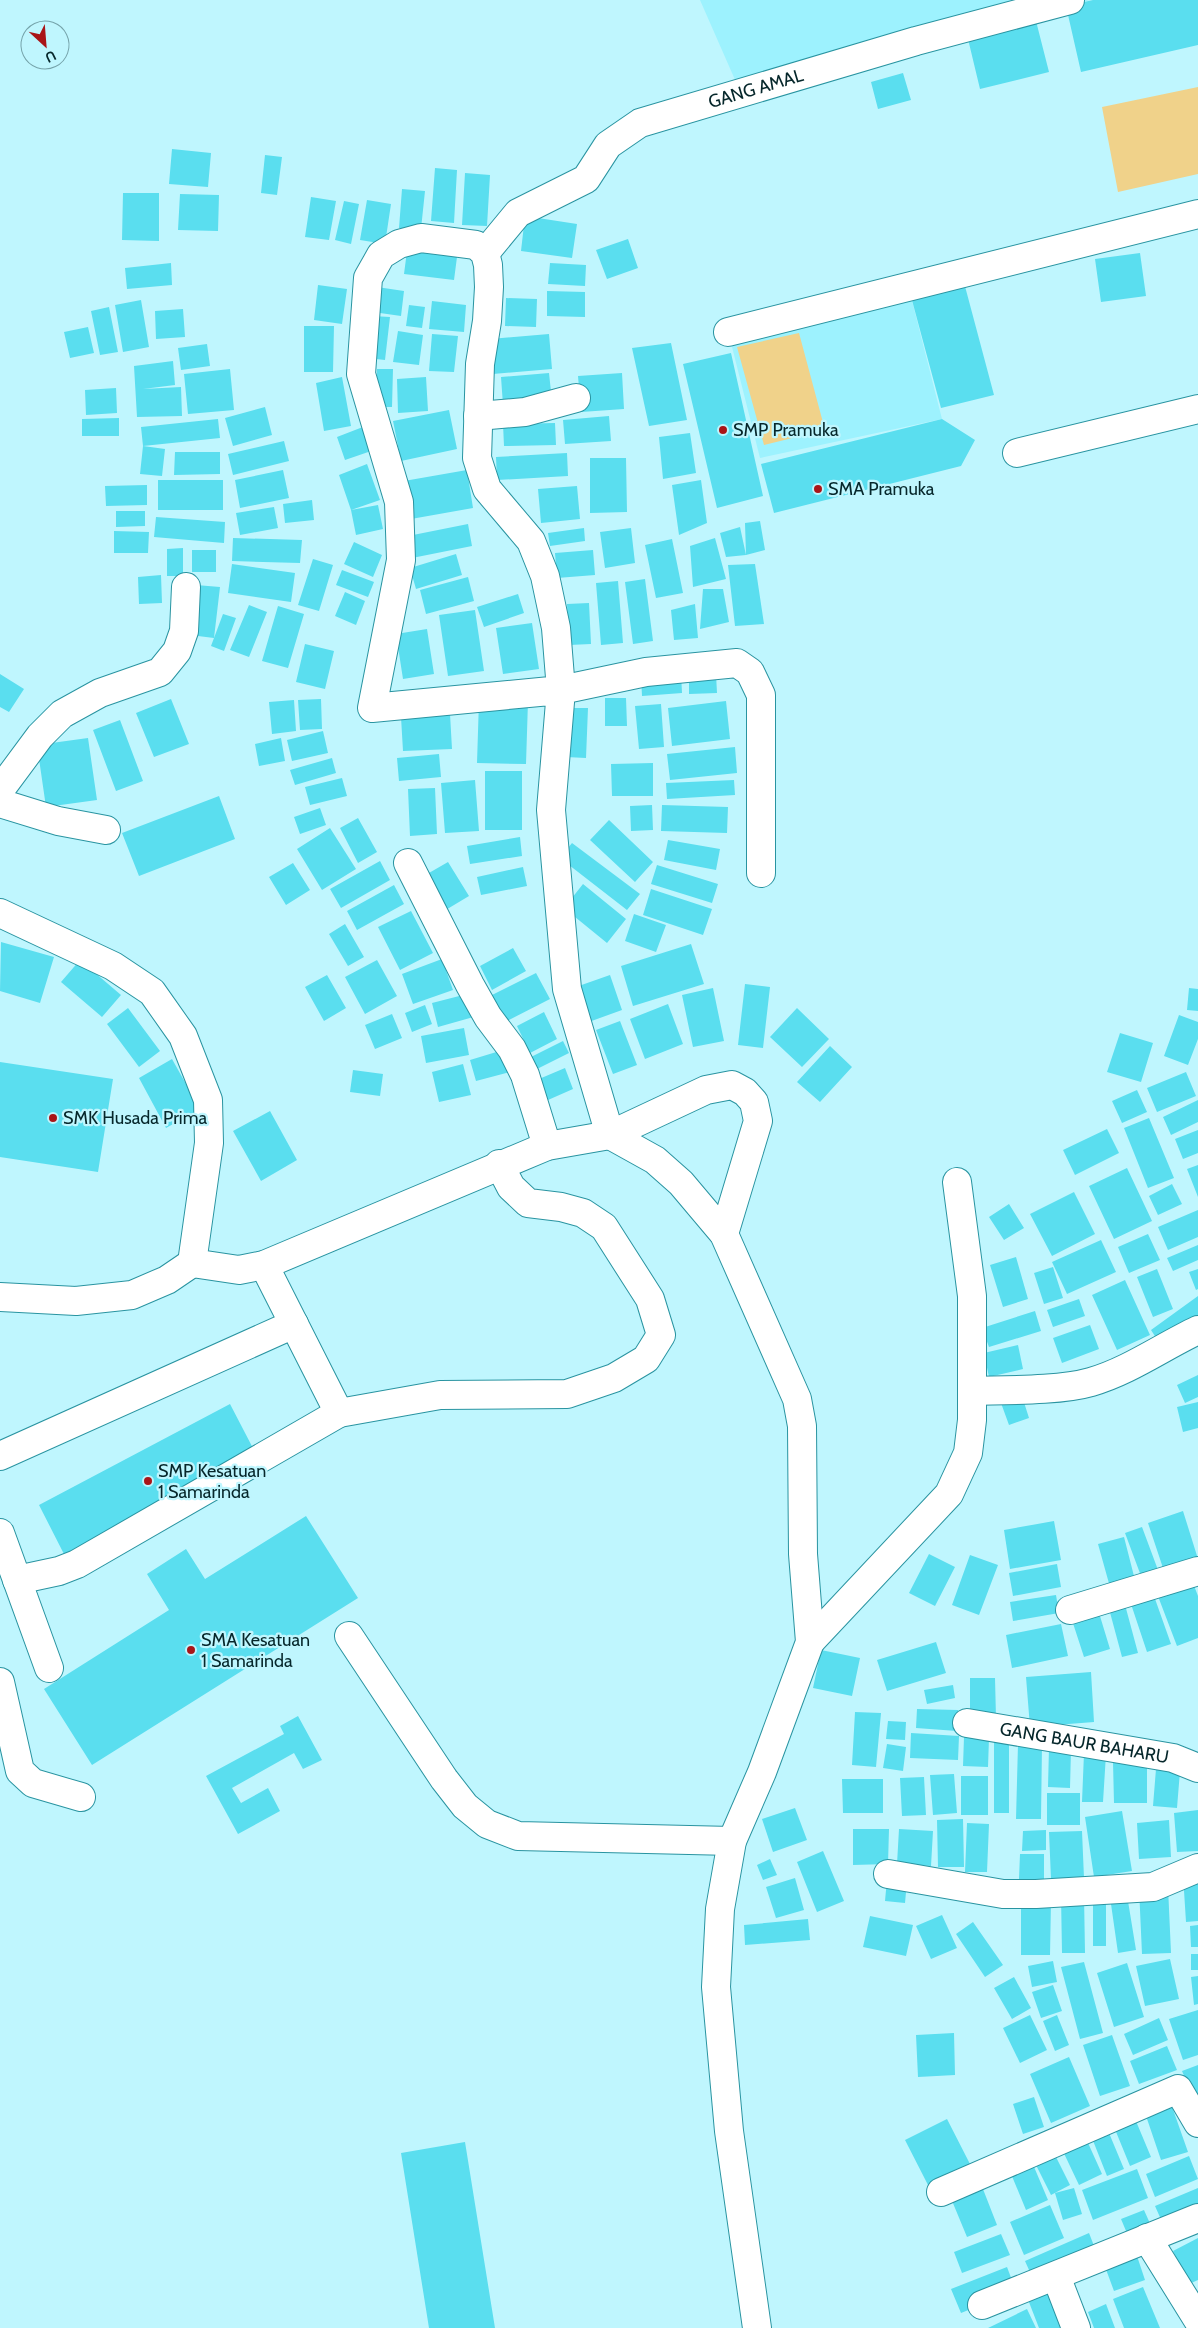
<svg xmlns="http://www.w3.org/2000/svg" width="1198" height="2328" font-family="Cabin,sans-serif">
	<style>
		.built { fill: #9df2fe }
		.green { fill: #f0d28a }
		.building { fill: #5adeef }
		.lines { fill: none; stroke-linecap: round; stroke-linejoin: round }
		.minor-casing { stroke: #2994a1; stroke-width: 30 }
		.minor { stroke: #fff; stroke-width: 28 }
		.poi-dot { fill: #a91518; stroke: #bff6fe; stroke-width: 2 }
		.labels { text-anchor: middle; stroke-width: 4.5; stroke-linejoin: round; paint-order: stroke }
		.street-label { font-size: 18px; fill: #06272b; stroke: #bff6fe }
		.poi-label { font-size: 18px; fill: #06272b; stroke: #bff6fe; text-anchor: start }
	</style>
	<rect width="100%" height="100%" fill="#bff6fe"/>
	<path class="built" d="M700 0H1090L743 98Z
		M909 289 942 419 760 458 728 331Z"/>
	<path class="green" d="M1198 87V174L1118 192 1102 107Z
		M799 333 825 430 764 445 737 347Z"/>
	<path class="building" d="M1093 0H1198V45L1081 72 1066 6Z
		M1036 21 1049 72 980 89 968 39Z
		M903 73 911 100 878 109 871 82Z
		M172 149 211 153 208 187 169 184Z
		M265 155 282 157 277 195 261 193Z
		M435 168 457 170 454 223 431 221Z
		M465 173 490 175 487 226 462 225Z
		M402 189 425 191 421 229 399 228Z
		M123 193H159V241L122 240Z
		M180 194 219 195 218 231 178 230Z
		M311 197 336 201 329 240 305 237Z
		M367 200 391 204 385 244 360 240Z
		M344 201 359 204 351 244 335 240Z
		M525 216 577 224 572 258 521 251Z
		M628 239 638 268 607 279 596 250Z
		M407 251 457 257 454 280 404 274Z
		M1140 253 1146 296 1101 302 1095 259Z
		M171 263 172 285 127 289 125 268Z
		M550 263 586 265 585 286 548 284Z
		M962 275 994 395 941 408 909 289Z
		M318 285 347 289 342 324 314 320Z
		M377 287 404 291 401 316 373 312Z
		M547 291 585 292V317L547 316Z
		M506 298 537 299 536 327 505 326Z
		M141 300 149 347 123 352 115 305Z
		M432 301 466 305 464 332 429 329Z
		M409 305 425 307 422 328 406 326Z
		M109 307 118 352 100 355 91 311Z
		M183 309 185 337 156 339 155 311Z
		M372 316 390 317 385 360 367 358Z
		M304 326H334L333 372H304Z
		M88 327 94 353 70 358 64 332Z
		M398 331 423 335 419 365 393 362Z
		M432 334 458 336 454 372 429 371Z
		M549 334 552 369 493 374 491 339Z
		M671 343 687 420 649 426 632 348Z
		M207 344 210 366 181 370 178 348Z
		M731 353 763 496 717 508 683 364Z
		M173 361 175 385 143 389 181 387 182 416 137 417 134 366Z
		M230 369 234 410 188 414 184 374Z
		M377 369H393L392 407H376Z
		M549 373 552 401 503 405 501 377Z
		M622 373 624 409 581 412 578 376Z
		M342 377 351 426 324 431 316 383Z
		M426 377 428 411 398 413 397 379Z
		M116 388 117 413 86 415 85 390Z
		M265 407 272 435 233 446 225 418Z
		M449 410 457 449 401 461 393 421Z
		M609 416 611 441 565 444 563 420Z
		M119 418V436H82V419Z
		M218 419 220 438 143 446 165 449 162 476 140 474 143 446 141 427Z
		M942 419 975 440 961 466 774 513 761 464Z
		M555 423 556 445 504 446 503 424Z
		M368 425 377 449 345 460 337 437Z
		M690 433 696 473 663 479 659 437Z
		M284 441 289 461 233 475 228 454Z
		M175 452H220V474L174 475Z
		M567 453 568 476 497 480 496 457Z
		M590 458H626L627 512 590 513Z
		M367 464 380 500 351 510 378 505 383 529 356 535 351 510 339 475Z
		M283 470 289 498 240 508 235 480Z
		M467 470 473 508 411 519 404 481Z
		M158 480H223V510H158Z
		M701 480 707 523 679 535 672 485Z
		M147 485V505L106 506 105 486Z
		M577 486 580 519 541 523 538 489Z
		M312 500 314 520 285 523 283 504Z
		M274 507 278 528 240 535 236 513Z
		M116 511H145V526L116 527Z
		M156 517 225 522 224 543 154 537Z
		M760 521 765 550 746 555 726 557 720 533 740 527 746 555 745 523Z
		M468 524 472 546 407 559 403 537Z
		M584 528 585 541 550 546 548 533Z
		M631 528 635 563 605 568 600 532Z
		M114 531 149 532 148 553H114Z
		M233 538 302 540 300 563 232 561Z
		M715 538 726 579 693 587 690 546Z
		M672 539 683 593 656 598 645 545Z
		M354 542 382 555 373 577 344 564Z
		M183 548V576H167V549Z
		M192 550H216V572H192Z
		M593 550 595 575 557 578 555 553Z
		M456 554 462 575 416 589 410 568Z
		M313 559 333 565 319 611 298 605Z
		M232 564 295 573 291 602 228 593Z
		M755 564 764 624 735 626 728 565Z
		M342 570 374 582 368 597 336 585Z
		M161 575 162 603 139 604 138 577Z
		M468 577 474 601 426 614 420 590Z
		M645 579 653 641 633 644 625 582Z
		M618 581 623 643 601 645 596 583Z
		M196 585 220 587 214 638 223 614 236 618 224 651 211 646 214 638 190 635Z
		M703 589H723L729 622 700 629Z
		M345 592 365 601 356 625 335 616Z
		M518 594 524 613 484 627 477 607Z
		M589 603 591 644 569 645 567 604Z
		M695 604 698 638 674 640 671 610Z
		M249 605 267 612 249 657 230 650Z
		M278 606 304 614 288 668 262 661Z
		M475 610 484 671 448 676 439 615Z
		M532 623 539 669 503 674 496 628Z
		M427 629 434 674 403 679 396 634Z
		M305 644 334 651 325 689 296 682Z
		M681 673 682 693 642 696 641 676Z
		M0 674 24 689 9 712 0 707Z
		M716 674 717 693 689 694V676Z
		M605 698H626L627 726H605Z
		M171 699 189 744 154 757 136 713Z
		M321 699 322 729 300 730 298 700Z
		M294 700 296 731 272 734 269 702Z
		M479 700 528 701 526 764 477 763Z
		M726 701 730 739 672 746 668 708Z
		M661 704 664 747 639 749 635 706Z
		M568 708H588L586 758 566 757Z
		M450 714 452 749 403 751 401 717Z
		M120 720 143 781 116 791 93 730Z
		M323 731 328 753 292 761 287 740Z
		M88 738 97 800 46 807 37 745Z
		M281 738 285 761 259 766 255 744Z
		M735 747 737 773 670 780 667 754Z
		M439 754 441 777 399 781 397 758Z
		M332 758 336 773 295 785 290 770Z
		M653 763V796H612L611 764Z
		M485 771H522V830H485Z
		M342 778 347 796 310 805 305 787Z
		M475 780 479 831 445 833 441 783Z
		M734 780 735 795 667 799 666 783Z
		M435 788 437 834 410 836 408 789Z
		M219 796 235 839 139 876 122 833Z
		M652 805 653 830 631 831 630 806Z
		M662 805 728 807 727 833 661 831Z
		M320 808 326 825 300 834 294 817Z
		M358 818 377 852 358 863 340 828Z
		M609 820 653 862 635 882 590 840Z
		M330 828 356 869 322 890 297 849Z
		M520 837 522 856 470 864 467 846Z
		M668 840 720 849 716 870 664 860Z
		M572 843 640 894 627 910 560 858Z
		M380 861 390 880 341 908 330 889Z
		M448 862 469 896 444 911 422 877Z
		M293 863 310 890 286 905 269 877Z
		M657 865 718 884 712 903 651 884Z
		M523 867 527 886 481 895 477 877Z
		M583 884 626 919 607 943 564 908Z
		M394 885 404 904 357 930 347 911Z
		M651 889 712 909 703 935 643 915Z
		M411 911 433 953 400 970 378 927Z
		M634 914 666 925 656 952 625 941Z
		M345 924 364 957 348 966 329 934Z
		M1 942 54 957 40 1003 0 991Z
		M691 944 704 984 633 1006 621 966Z
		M513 948 526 971 492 990 480 966Z
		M442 959 453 990 413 1004 402 974Z
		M80 960 121 995 102 1017 61 982Z
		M377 960 397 996 365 1014 345 977Z
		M536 973 550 999 505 1022 492 995Z
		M327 975 346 1008 324 1021 305 987Z
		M610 975 622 1010 586 1023 573 988Z
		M745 984 770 987 763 1048 738 1045Z
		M713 988 724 1041 693 1047 682 995Z
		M1189 988 1198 989V1011L1187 1010Z
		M471 993 477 1016 438 1027 432 1003Z
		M668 1004 683 1044 645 1059 630 1019Z
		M425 1005 432 1024 412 1032 405 1013Z
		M128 1008 160 1051 139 1067 107 1024Z
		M797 1008 829 1039 802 1067 770 1037Z
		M544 1012 557 1039 530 1053 517 1026Z
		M392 1014 402 1038 375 1049 365 1025Z
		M1179 1015 1198 1022V1039L1188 1065 1164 1056Z
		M620 1021 637 1065 613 1074 596 1030Z
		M464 1028 469 1055 426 1063 421 1036Z
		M1120 1033 1153 1043 1141 1082 1107 1072Z
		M563 1041 569 1053 537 1069 531 1057Z
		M830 1046 852 1067 820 1102 797 1082Z
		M503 1050 510 1072 476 1081 470 1060Z
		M172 1059 200 1109 166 1128 139 1078Z
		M0 1062 113 1079 98 1172 0 1157Z
		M463 1064 471 1095 439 1102 432 1072Z
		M565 1068 573 1089 548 1100 539 1079Z
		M353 1070 383 1074 380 1096 350 1092Z
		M1186 1072 1196 1096 1157 1112 1147 1088Z
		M1137 1090 1147 1112 1122 1123 1112 1101Z
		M1198 1100V1122L1171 1135 1163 1117Z
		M270 1111 297 1160 261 1181 233 1131Z
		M1149 1118 1174 1178 1148 1188 1124 1128Z
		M1107 1129 1119 1153 1075 1175 1063 1150Z
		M1198 1130V1153L1183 1159 1175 1139Z
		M1198 1165V1197L1187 1169Z
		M1127 1168 1152 1221 1114 1239 1089 1186Z
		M1172 1184 1182 1204 1158 1215 1149 1196Z
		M1074 1192 1095 1234 1052 1256 1030 1214Z
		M1009 1204 1024 1228 1004 1240 989 1217Z
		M1198 1210V1237L1168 1250 1158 1227Z
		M1148 1234 1160 1260 1129 1273 1118 1247Z
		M1101 1240 1116 1272 1067 1294 1052 1262Z
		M1198 1245V1260L1173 1271 1167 1258Z
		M1016 1257 1028 1299 1003 1307 990 1265Z
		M1053 1267 1063 1298 1044 1304 1034 1273Z
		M1157 1269 1173 1309 1153 1317 1137 1277Z
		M1198 1269V1289L1196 1290 1189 1272Z
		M1125 1280 1150 1335 1117 1350 1092 1295Z
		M1198 1296V1317L1160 1344 1151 1330Z
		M1079 1299 1085 1316 1053 1327 1047 1310Z
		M1035 1311 1041 1331 989 1347 982 1328Z
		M1090 1325 1099 1349 1062 1363 1053 1338Z
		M1018 1345 1023 1369 989 1377 984 1353Z
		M1198 1375V1397L1185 1403 1177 1385Z
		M1022 1396 1029 1418 1009 1425 1001 1403Z
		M1198 1402V1428L1183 1432 1177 1407Z
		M230 1404 257 1456 66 1558 39 1505Z
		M1183 1511 1198 1559 1164 1571 1148 1523Z
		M306 1516 358 1598 92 1765 44 1689 169 1610 147 1574 186 1549 205 1579Z
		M1054 1521 1061 1560 1010 1569 1004 1530Z
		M1142 1527 1158 1570 1141 1576 1125 1533Z
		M1124 1537 1135 1580 1110 1587 1098 1544Z
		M929 1554 955 1567 935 1606 909 1593Z
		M970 1555 998 1565 979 1615 952 1605Z
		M1057 1564 1061 1587 1013 1596 1009 1573Z
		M1191 1578 1198 1596V1638L1177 1646 1156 1591Z
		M1056 1595 1059 1613 1013 1621 1010 1602Z
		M1154 1596 1171 1644 1147 1652 1131 1604Z
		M1124 1601 1138 1653 1122 1657 1108 1605Z
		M1096 1603 1110 1649 1084 1657 1069 1611Z
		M1061 1624 1068 1656 1012 1668 1006 1635Z
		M936 1642 946 1673 887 1691 877 1660Z
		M821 1650 860 1658 852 1696 813 1688Z
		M1091 1672 1094 1722 1030 1727 1026 1677Z
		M970 1678H995L996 1718 970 1719Z
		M953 1685 955 1698 927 1704 924 1690Z
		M917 1709 958 1710 957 1731 916 1728Z
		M855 1712 881 1713 876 1767 852 1765Z
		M298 1716 322 1760 303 1769 294 1753 232 1788 241 1803 268 1788 280 1811 238 1834 206 1776 284 1734 280 1726Z
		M888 1721 906 1722 905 1740 886 1739Z
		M911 1733 959 1736 958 1760 910 1758Z
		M964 1737 989 1738 988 1767 963 1766Z
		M1009 1740V1813H994V1741Z
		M887 1744 906 1747 903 1771 883 1768Z
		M1018 1744 1042 1745 1041 1819H1016Z
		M1049 1748 1071 1749 1070 1788 1048 1787Z
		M1084 1753 1106 1754 1103 1802H1082Z
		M1113 1762H1147V1803H1114Z
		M1156 1769 1180 1771 1177 1808 1153 1806Z
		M954 1774 957 1813 933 1815 930 1775Z
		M961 1776H988V1815H961Z
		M924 1777 926 1815 902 1816 900 1778Z
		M842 1779H883V1813H843Z
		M1047 1793H1080V1825H1047Z
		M795 1808 807 1840 773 1852 762 1819Z
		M1198 1810V1851L1177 1852 1174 1813Z
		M1122 1811 1132 1871 1094 1877 1085 1817Z
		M963 1819 964 1867H938L937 1820Z
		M1169 1820 1171 1857 1139 1859 1137 1823Z
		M967 1823 989 1824 987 1872H965Z
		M853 1829H889L888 1864 853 1865Z
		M899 1829 933 1831 931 1866 897 1864Z
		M1046 1830V1850L1022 1851 1023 1831Z
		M1082 1831 1084 1878 1051 1879 1049 1832Z
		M823 1851 844 1901 817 1912 797 1862Z
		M1020 1854H1044V1880L1019 1879Z
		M770 1859 777 1875 763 1880 757 1865Z
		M1183 1875 1198 1882V1921L1186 1922Z
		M795 1878 804 1910 776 1918 766 1887Z
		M887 1879 907 1881 905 1903 885 1901Z
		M1168 1887 1171 1953 1142 1954 1139 1888Z
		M1093 1893H1106V1946H1093Z
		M1084 1895 1085 1953H1062L1061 1896Z
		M1127 1895 1136 1950 1118 1953 1110 1897Z
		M1021 1900H1051L1050 1955H1021Z
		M942 1915 957 1948 931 1959 916 1926Z
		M870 1916 913 1925 906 1956 863 1947Z
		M808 1919 810 1940 745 1945 744 1925Z
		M973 1922 1003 1965 985 1977 956 1934Z
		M1198 1925V1947H1191L1190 1926Z
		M1191 1954H1198V1970H1191Z
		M1170 1959 1179 1999 1145 2006 1136 1966Z
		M1053 1961 1057 1982 1032 1987 1028 1966Z
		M1084 1962 1103 2033 1080 2039 1061 1967Z
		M1127 1963 1144 2017 1114 2027 1097 1973Z
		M1198 1976V2004L1194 2005 1191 1977Z
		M1014 1977 1031 2008 1012 2019 994 1988Z
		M1053 1985 1062 2011 1041 2018 1032 1992Z
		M1198 2010V2055L1183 2060 1169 2019Z
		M1030 2015 1047 2050 1020 2063 1003 2028Z
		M1057 2015 1069 2045 1055 2051 1043 2021Z
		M1159 2018 1168 2040 1133 2055 1124 2034Z
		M954 2033 955 2075 918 2077 916 2035Z
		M1112 2035 1130 2086 1100 2096 1083 2045Z
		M1167 2046 1177 2070 1139 2084 1130 2061Z
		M1069 2057 1090 2106 1051 2123 1030 2074Z
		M1198 2065V2109L1182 2071Z
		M1034 2097 1044 2127 1023 2134 1013 2104Z
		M1170 2101 1188 2152 1161 2160 1144 2110Z
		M1133 2114 1151 2157 1130 2166 1112 2122Z
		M947 2119 970 2164 928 2185 905 2140Z
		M1104 2121 1124 2169 1107 2176 1088 2128Z
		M1084 2134 1102 2174 1079 2185 1060 2145Z
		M465 2142 495 2328H429L401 2153Z
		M1029 2155 1048 2200 1026 2210 1007 2164Z
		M1055 2155 1070 2185 1051 2195 1036 2165Z
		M1189 2156 1198 2179 1155 2197 1146 2174Z
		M1137 2169 1148 2198 1093 2220 1082 2190Z
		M981 2184 997 2225 967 2237 950 2196Z
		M1074 2188 1082 2214 1063 2220 1055 2193Z
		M1198 2188V2210L1163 2224 1155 2206Z
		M1050 2205 1064 2238 1024 2255 1010 2222Z
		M1144 2210 1152 2228 1129 2238 1121 2219Z
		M1089 2233 1096 2251 1033 2279 1025 2261Z
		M1001 2234 1010 2255 962 2273 954 2252Z
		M1198 2238V2280L1189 2284 1173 2251Z
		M1136 2253 1145 2280 1114 2291 1104 2264Z
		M1007 2267 1016 2291 961 2313 951 2289Z
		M1056 2286 1069 2328H1039L1027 2297Z
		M1143 2287 1160 2328H1124L1113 2299Z
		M1106 2304 1115 2328H1094L1088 2312Z
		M1027 2309 1036 2328H988Z"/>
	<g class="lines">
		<g class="minor-casing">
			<g id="minor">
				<path id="s1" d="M485 253 518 213 586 179 608 145 640 123 916 41 1070 0"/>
				<path d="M728 332 1198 214"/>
				<path d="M478 416 525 412 576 398"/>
				<path d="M1017 453 1198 409"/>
				<path d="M0 790 40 736 62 714 100 693 160 672 177 651 184 631 186 587"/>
				<path d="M0 803 58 821 106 830"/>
				<path d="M408 863 470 985 488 1017 512 1049 525 1075 547 1146"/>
				<path d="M0 913 113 966 152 992 183 1036 208 1100 209 1143 192 1263 167 1280 132 1295 76 1301 0 1297"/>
				<path d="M192 1263 239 1270 264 1265 547 1146 610 1135 706 1090 732 1085 745 1092 754 1102 758 1121 724 1234"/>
				<path d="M972 1391C1005 1390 1060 1391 1091 1382 1129 1371 1162 1347 1198 1330"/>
				<path d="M339 1413 440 1395 567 1394 614 1378 646 1359 661 1335 650 1299 604 1227 583 1213 561 1207 528 1203 511 1187 499 1164"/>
				<path d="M0 1456 294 1324"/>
				<path d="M0 1533 49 1668"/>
				<path d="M17 1580 59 1571 77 1564 339 1413 264 1265"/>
				<path d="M1070 1610 1198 1571"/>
				<path d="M349 1636 444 1779 465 1806 487 1824 518 1836 732 1841"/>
				<path d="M810 1642 949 1494 968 1453 972 1420V1296L957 1182"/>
				<path d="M0 1682 20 1771 33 1783 81 1797"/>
				<path id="s2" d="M967 1723 1173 1758 1198 1768"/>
				<path d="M888 1874 1003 1894H1036L1153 1887 1198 1868"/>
				<path d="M941 2192 1178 2089 1198 2123"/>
				<path d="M1147 2238 1198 2320"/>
				<path d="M1056 2276 1076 2328"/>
				<path d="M982 2305 1198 2218"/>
				<path d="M757 2328 729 2131 716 1987 720 1909 732 1841 762 1772 810 1642 803 1554 802 1426 797 1399 724 1234 681 1183 655 1160 610 1135 567 989 551 810 561 690 556 628 545 576 531 541 487 489 477 458 480 364 487 321 489 287 488 265 485 253 476 245 421 238 399 244 381 255 368 278 361 374 399 502 401 560 372 708 561 690 646 672 737 663 750 672 761 695V873"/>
			</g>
		</g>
		<use href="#minor" class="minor"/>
	</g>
	<g class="poi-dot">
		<circle cx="723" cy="430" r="5"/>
		<circle cx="818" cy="489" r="5"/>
		<circle cx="53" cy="1118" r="5"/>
		<circle cx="148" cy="1481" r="5"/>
		<circle cx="191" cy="1650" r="5"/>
	</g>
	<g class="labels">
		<g class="street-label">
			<text dy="6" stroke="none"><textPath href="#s1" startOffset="328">GANG AMAL</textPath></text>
			<text dy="6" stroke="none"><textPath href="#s2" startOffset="119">GANG BAUR BAHARU</textPath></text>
		</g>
		<g class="poi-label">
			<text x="733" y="436">SMP Pramuka</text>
			<text x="828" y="495">SMA Pramuka</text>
			<text x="63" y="1124">SMK Husada Prima</text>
			<text x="158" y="1477">SMP Kesatuan<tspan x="158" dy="21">1 Samarinda</tspan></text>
			<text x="201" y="1646">SMA Kesatuan<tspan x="201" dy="21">1 Samarinda</tspan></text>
		</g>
	</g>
	<g transform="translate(45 45) rotate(154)"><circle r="24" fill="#bff6fe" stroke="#75a3aa"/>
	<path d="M0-4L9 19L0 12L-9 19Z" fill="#a91518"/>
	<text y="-8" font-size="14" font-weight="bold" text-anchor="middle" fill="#06272b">U</text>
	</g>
</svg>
